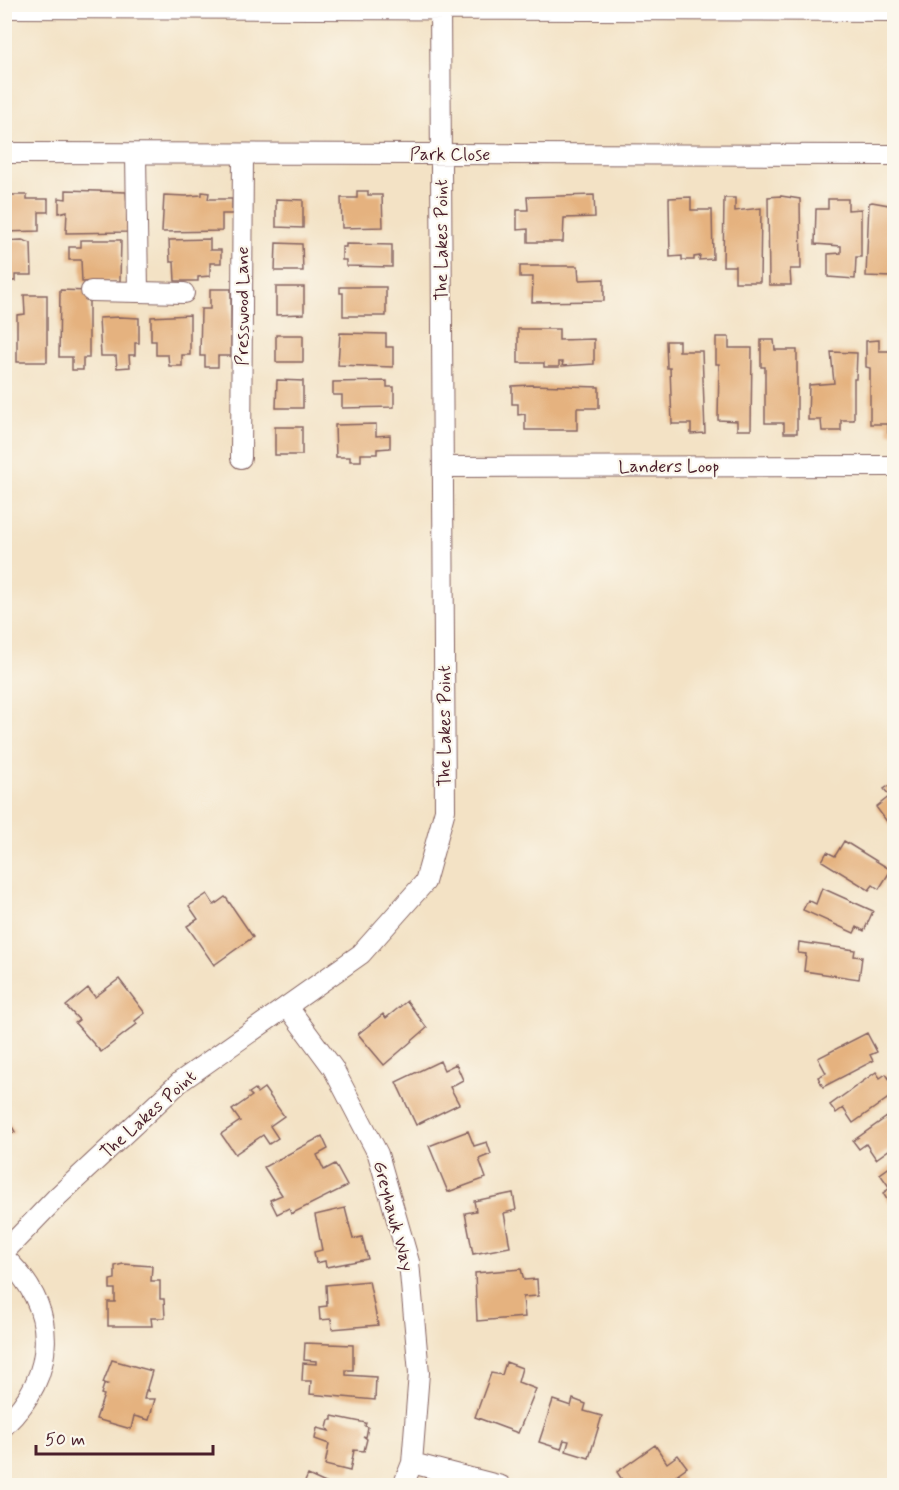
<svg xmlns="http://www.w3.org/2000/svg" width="899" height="1490" font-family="Mynerve,sans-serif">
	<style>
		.building { fill: #e5b27f }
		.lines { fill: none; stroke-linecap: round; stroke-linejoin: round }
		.minor-casing { stroke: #856361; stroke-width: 22 }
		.minor { stroke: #fff; stroke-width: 20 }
		.labels { text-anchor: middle; stroke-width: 4.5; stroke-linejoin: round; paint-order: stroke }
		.street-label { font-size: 18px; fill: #4a1f2b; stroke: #fbf7ec }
	</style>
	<rect width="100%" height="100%" fill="#fbf7ec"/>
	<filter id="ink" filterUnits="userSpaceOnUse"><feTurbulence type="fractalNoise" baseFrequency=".0167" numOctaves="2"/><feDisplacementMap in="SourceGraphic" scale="12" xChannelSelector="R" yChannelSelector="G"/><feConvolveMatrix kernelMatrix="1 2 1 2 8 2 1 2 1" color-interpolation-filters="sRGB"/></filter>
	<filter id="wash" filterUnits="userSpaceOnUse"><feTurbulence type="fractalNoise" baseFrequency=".008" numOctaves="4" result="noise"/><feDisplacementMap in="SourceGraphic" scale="24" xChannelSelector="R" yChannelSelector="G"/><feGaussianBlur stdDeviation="1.35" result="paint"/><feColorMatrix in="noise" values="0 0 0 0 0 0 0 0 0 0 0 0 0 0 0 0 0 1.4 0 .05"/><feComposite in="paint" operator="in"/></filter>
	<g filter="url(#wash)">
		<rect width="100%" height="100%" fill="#f3e2c5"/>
		<g id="blocks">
			<path class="building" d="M66 190 126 192 129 232 66 233 67 211 59 213V198L66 199Z
				M357 191H368V195H382L383 227 342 228 341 198H357Z
				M202 192 209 193 208 199H232V214H222V231L162 232 164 195 186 196 202 195Z
				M4 195H27V199H48V212H39V231L4 232Z
				M594 195 595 217 564 218 563 242H528V229L517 230V210H528L527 197Z
				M781 196 800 199 801 269H790L791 285H769L768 197Z
				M691 197V210H712L713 259 699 260 700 256 694 257V260H682V256L670 257 669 198Z
				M724 198H735V211L761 208 760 282H735V266H723Z
				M276 199 303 200V228L276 227Z
				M828 199H848V210L861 209V257H856L855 279 828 277V254L841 253V246L815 244 816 209H828Z
				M872 202 894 206V261H891V277L866 276 869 203Z
				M210 239V250H221V263H210V276L198 277V281H175L174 262H170L169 240Z
				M22 240 31 243 32 275H15V281H4V241Z
				M81 240H121L120 281 82 282 81 260H69V247H81Z
				M276 243 302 244 303 271H275Z
				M346 244 392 245V267L346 266V260H342V247H346Z
				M520 266H578L579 280 604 279V301L532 302 533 277H520Z
				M276 287H304V314L276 315Z
				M340 287H386V316H343V293H340Z
				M210 289H231V356H218V367H205V356H200L201 309H210Z
				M60 290 89 291V358H83V370H72V357H59Z
				M24 295H47V362H17V315L25 314Z
				M190 315V355H182V366H169L168 355H156V341H151V317Z
				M4 317H9L8 356H4Z
				M120 317 139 318V343H135V355H129L130 367 117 368 116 356H101L99 318Z
				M518 329H559V340L594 339V364L562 366 563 362H559V367H544V363H518Z
				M340 333 386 334V347H393V367L338 365Z
				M276 335H303V362H276Z
				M716 337H729V348H752L751 430H737V421L718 420 719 364H716Z
				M761 340H774L775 350H797V433H784V423H765V367H761Z
				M879 340V351H894V433H888V424H870V368L866 367V341Z
				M666 341H679V351H702L705 433 691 434V424H672L670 368H667Z
				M831 352 857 353 856 379H854V420H841V431H822L821 420H808L809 385 834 383Z
				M277 380 303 381V408H276Z
				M387 381V387H394V407L342 408V395H333V382Z
				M531 385 599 387V408H577V430H525V414L518 415V404H512V386Z
				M376 424V436L390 435V448L377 449V454H361V461H350V457H336L335 425Z
				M275 427H302V455H275Z
				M893 783 894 785V831L876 807 890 796 884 789Z
				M844 841 891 870 879 889 873 885 869 890 822 861 827 852 835 856Z
				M822 888 873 911 864 931 857 927 854 933 803 910 808 900 816 904Z
				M207 894 214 905 225 897 227 899 253 937 214 965 187 926 198 919 189 906Z
				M799 942 855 950 854 956 862 957 859 979 804 971 806 954 798 953Z
				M119 979 145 1013 135 1021 137 1024 101 1052 75 1023 79 1020 66 1006 88 988 95 997Z
				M407 1001 427 1028 384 1065 358 1034 383 1014 386 1018Z
				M867 1033 877 1052 870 1055 873 1061 823 1087 818 1077 826 1073 818 1058Z
				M440 1061 444 1070 456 1064 463 1080 450 1087 459 1104 416 1125 396 1082Z
				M876 1072 880 1078 886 1074 894 1086V1094L853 1123 843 1108 836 1113 830 1105Z
				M264 1088 284 1116 270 1126 278 1138 269 1144 263 1135 235 1154 221 1134 240 1121 232 1110 252 1096 249 1093 255 1089 257 1093Z
				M894 1112V1146L876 1159 866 1144 859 1149 853 1141Z
				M4 1113 15 1132 4 1137Z
				M468 1131 474 1146 487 1142 491 1154 479 1159 486 1178 448 1192 429 1146Z
				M322 1136 328 1149 317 1155 324 1170 335 1164 347 1186 291 1214 289 1208 277 1214 270 1200 282 1195 264 1167Z
				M894 1164V1199L889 1203 883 1193 890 1188 880 1174Z
				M513 1193 516 1210 504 1213 510 1247 473 1254 465 1213 476 1211 474 1201Z
				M345 1208 353 1239 362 1237 368 1259 326 1267 325 1261 316 1263 314 1252 322 1250 315 1215Z
				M123 1264 152 1266 151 1281H160V1299H164L165 1318H151L152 1326H108V1302H115V1289H110V1280L115 1279V1266Z
				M521 1269 524 1280 537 1279 538 1296 523 1297 525 1317 477 1321 475 1273Z
				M369 1281 378 1325 332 1329 331 1319 320 1320 319 1307 327 1306 326 1285Z
				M305 1343 353 1345V1370H346V1375L376 1377 375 1400 310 1394 311 1381H302L303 1363 316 1364V1361L304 1360Z
				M112 1360 152 1371 147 1388 148 1391 146 1390 144 1399H155L149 1420 134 1416 131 1429 96 1419 104 1395 101 1394 104 1385 107 1384 103 1383Z
				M506 1362 522 1368 518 1382 536 1389 518 1433 475 1417 491 1373 502 1375Z
				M573 1399 586 1404 584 1411 602 1416 589 1458 566 1451 569 1441 564 1440 561 1449 539 1442 553 1400 571 1406Z
				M332 1416 366 1423 365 1426 368 1427 366 1437 363 1436 367 1439 364 1451 354 1450 350 1471 325 1465 329 1444 315 1439 317 1428 329 1431 327 1428 329 1420H332Z
				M655 1445 667 1463 678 1455 687 1467 676 1475 679 1474 685 1483 684 1486H626L617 1472Z
				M308 1475 332 1486H303Z"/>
		</g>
	</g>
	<g filter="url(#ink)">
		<use href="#blocks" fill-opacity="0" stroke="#856361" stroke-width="1.5"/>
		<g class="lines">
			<g class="minor-casing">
				<path id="minor" d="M4 8 894 11
					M4 153 894 155
					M136 154 138 292
					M91 291 184 293
					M241 458 243 154
					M443 467 894 466
					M287 1006 333 1068 378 1154 409 1262 419 1373 412 1463 403 1486
					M4 1252 58 1196 181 1081 361 954 425 882 445 810 440 4
					M4 1257C59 1308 58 1374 4 1426
					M412 1463 501 1486"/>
			</g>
			<use href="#minor" class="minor"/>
		</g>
	</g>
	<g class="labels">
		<g class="street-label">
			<text x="450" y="160">Park Close</text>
			<text transform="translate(441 240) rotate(-90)" y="6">The Lakes Point</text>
			<text transform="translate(242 306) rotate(-90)" y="6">Presswood Lane</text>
			<text x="669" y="472">Landers Loop</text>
			<text transform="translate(444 726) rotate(-90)" y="6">The Lakes Point</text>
			<text transform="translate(148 1114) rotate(-42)" y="6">The Lakes Point</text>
			<text transform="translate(394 1216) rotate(75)" y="6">Greyhawk Way</text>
		</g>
	</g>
	<rect width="899" height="1490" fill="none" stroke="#fbf7ec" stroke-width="24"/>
	<path d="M36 1445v9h177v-9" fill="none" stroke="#4a1f2b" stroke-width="3"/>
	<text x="45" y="1445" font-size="18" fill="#4a1f2b" stroke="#fbf7ec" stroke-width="4.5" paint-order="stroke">50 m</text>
</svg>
